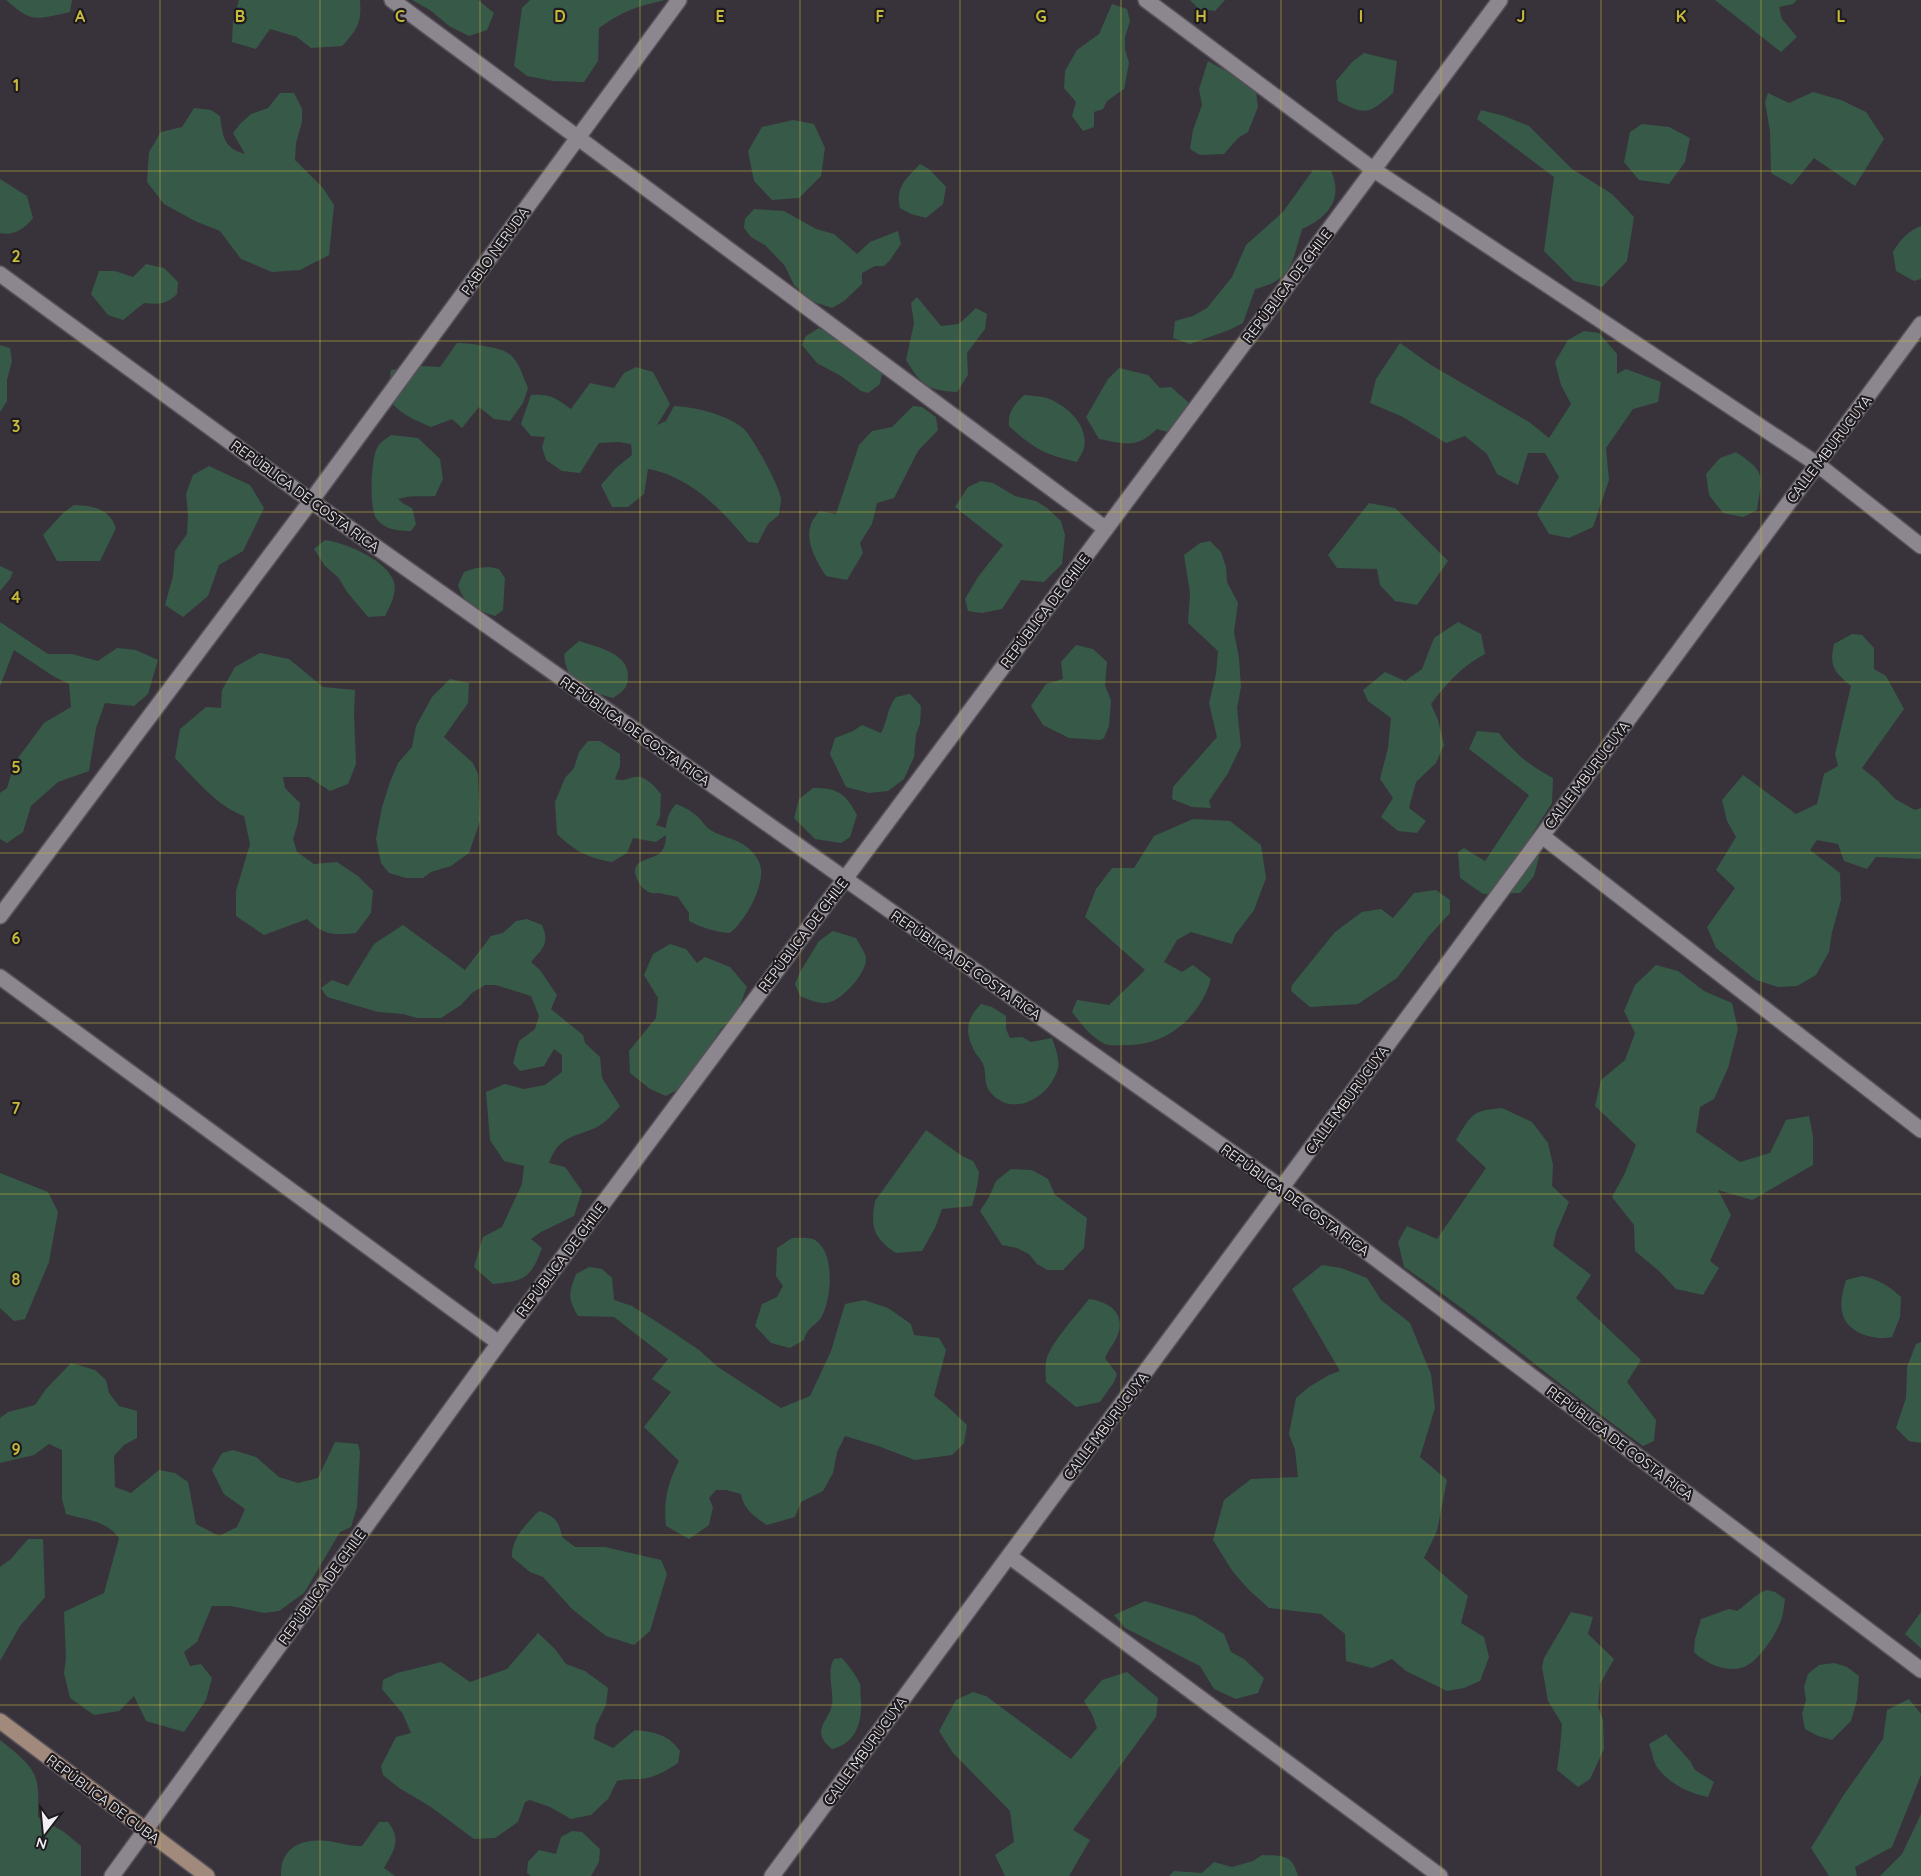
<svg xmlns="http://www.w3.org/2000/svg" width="1921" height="1876" font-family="Quicksand,sans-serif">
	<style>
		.green { fill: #375948 }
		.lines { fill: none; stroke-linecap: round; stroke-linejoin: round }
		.minor-casing { stroke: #565159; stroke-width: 18 }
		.secondary-casing { stroke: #565159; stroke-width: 18 }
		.minor { stroke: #8c868f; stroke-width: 15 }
		.secondary { stroke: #a1897b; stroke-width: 15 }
		.grid { fill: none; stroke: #c8bb3b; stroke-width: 1; stroke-opacity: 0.55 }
		.labels { text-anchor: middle; stroke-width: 4.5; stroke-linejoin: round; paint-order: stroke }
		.street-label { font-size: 14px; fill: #f2eff4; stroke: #1e1b1f }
		.grid-label { font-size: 16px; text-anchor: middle; font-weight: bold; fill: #c8bb3b; stroke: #1e1b1f; stroke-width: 4.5; stroke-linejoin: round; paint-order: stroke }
	</style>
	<rect width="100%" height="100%" fill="#38333a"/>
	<path class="green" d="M6 0H72L70 12C36 19 33 24 6 0Z
		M239 0H360C362 23 357 30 342 46L311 48 297 37 270 29 256 49 232 42 233 21Z
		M412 0H478L494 13 487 30 469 36 449 26 430 10Z
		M530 0H665C635 7 625 10 599 28L598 61 584 82 553 81 527 76 514 66 522 8Z
		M1190 0H1225L1215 11 1199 9Z
		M1715 0H1797L1793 4 1779 7 1782 19 1797 37 1781 52Z
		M1112 4 1127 9 1130 21 1125 37V49L1129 63 1124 89 1107 101 1103 109 1094 112V127L1083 131 1072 116 1076 102 1064 88 1065 71 1077 50 1099 34Z
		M1364 53 1397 61 1393 93C1369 114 1366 116 1338 101L1336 81 1352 62Z
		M1208 61 1226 71 1256 92 1258 107 1248 132 1238 138 1224 154 1200 155 1190 149 1193 130 1202 105 1199 89Z
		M1813 92 1841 100 1866 112 1884 139 1855 186 1814 158 1792 185 1771 173 1770 131 1765 102 1768 93 1789 103Z
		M280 93H294L302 109V122L296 143 295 160 323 188 334 205 329 255 300 270 272 272 241 259 220 231 195 221 164 204 147 182 149 152 161 132 182 127 194 108 211 110 220 116C223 136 223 148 245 154L233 133 240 124 251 114 268 108Z
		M1481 110 1504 116 1529 126 1572 169 1612 194 1634 217 1627 261 1602 287 1574 281 1544 251 1554 177 1477 119Z
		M793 120 814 124 825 148 821 176 799 198 772 200 754 181 748 151 762 127Z
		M1642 124 1669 127 1690 138 1685 162 1669 184 1639 180 1624 162 1630 132Z
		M920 164 929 169 946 187 943 204 926 218 911 214 900 208C895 187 906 179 920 164Z
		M1313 170 1331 171C1344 199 1327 218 1302 229 1292 262 1293 280 1255 289L1243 323 1229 330 1190 344 1173 338 1175 321 1193 316 1207 308 1232 277 1246 245 1283 212Z
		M0 179 27 196 33 218C25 229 13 236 0 233Z
		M754 209 784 211 816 229 834 234 857 254 870 242 898 231 901 244 890 260 884 266H875L862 273V284L844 301 832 308 811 301 794 285 785 266 765 245 751 237 744 228 745 219Z
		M1921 226V279L1914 281 1896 271 1893 252C1900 240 1908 231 1921 226Z
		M146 264 164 268 178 282 177 294C167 304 158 305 144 303L123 320 108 315 91 294 99 271H115L133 277Z
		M917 297 941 326 959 324 976 308 987 314 985 329 967 353 968 375 957 392C929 391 921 385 906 360L914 323 911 303Z
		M819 328C842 339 864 356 882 373L880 384 868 393 861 391 841 376 817 363 802 345 806 336Z
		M1584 331 1599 333 1617 354V374L1626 369 1661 382 1658 402 1633 409 1606 448 1609 480 1593 527 1569 538 1549 534 1537 514 1559 477 1545 453H1528L1518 485 1497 474 1487 454 1465 436 1446 443 1401 416 1370 403 1376 379 1400 343 1431 365 1529 422 1549 438 1571 404 1561 385 1555 362 1568 340Z
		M457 343C468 343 499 347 508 353 519 360 523 377 528 388L523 403 510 421 494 419 479 407 462 428 452 419 431 427C414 420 398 413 387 397L391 370 421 366 440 367Z
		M0 345 10 348 12 361 7 380V401L0 412Z
		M636 367 653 372 670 404 657 425 666 421 674 406C695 407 725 414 743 428 752 436 780 487 781 499 781 504 779 510 779 515L768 524 758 543 748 542C723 510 689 476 648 469L644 494 628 507H612L601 485 616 468 632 455 631 444 619 442 599 443 580 473 562 471 546 460 542 447 545 437 531 436 521 424 531 395C551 394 555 398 571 409L590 383 614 388 624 373Z
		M1119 368 1148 375 1160 388 1171 387 1188 402 1189 412 1171 433 1157 429C1136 449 1126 444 1099 439L1086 417 1108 379Z
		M1024 395C1031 396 1040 396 1047 398 1066 405 1089 425 1084 448 1083 452 1079 458 1077 462 1045 455 1033 448 1009 426 1008 412 1014 405 1024 395Z
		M913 406 922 407 936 417 938 430 918 451 894 498 877 503 872 524 860 543 863 553 847 580 826 576C813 556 799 531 820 511L836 514 859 445 872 431 892 427Z
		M391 435 418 438 440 459 443 479 435 496C423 497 410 495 398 499L404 504 412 508 416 524 411 531C399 531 384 530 376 518 369 507 371 459 377 448 379 443 387 438 391 435Z
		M1736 452C1767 473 1762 475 1757 510L1743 517 1723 513 1709 495 1706 474 1720 458Z
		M209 466 250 485 264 508 243 551 219 565 208 596 183 617 165 605 173 576 175 551 187 534 188 514 186 494 193 475Z
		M981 481 993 483 1015 496 1036 501 1047 508 1061 521 1065 535 1062 564 1044 582 1021 580 1002 609 982 613 968 611 965 599 978 577 1003 545 955 507 968 487Z
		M1369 503 1395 508 1448 561 1417 605 1395 601 1380 585 1377 569 1337 568 1328 555Z
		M74 505C93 506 109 508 116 528L100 561H57L43 535 63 513Z
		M325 540C346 543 387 560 394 582 397 593 390 606 385 616L368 617 347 592 338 577 325 566 314 549Z
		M1210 541 1221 552 1226 567 1227 582 1238 603 1234 632 1239 658 1241 687 1237 708 1241 746 1228 773 1209 801 1211 808 1192 807 1172 799 1173 787 1217 737 1209 703 1216 674 1218 651 1188 623 1190 593 1184 555 1200 543Z
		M0 566 13 572 10 579 0 591Z
		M489 567 499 569 505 578 503 610 495 616C476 610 464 604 458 585L464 572 476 568Z
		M0 622 48 654H72L98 661 117 648 136 650 158 660 148 694 134 706 105 703 96 728 89 771 58 782 31 806 23 832 7 843 0 839V793L7 788 15 762 44 723 71 707 69 684 53 676 14 650 0 686Z
		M1458 622 1481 634 1485 654C1462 666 1447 683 1431 704L1438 720 1444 745 1436 763 1416 782 1409 808 1426 821 1417 833 1398 831 1381 817 1393 798 1380 779 1388 748 1391 718 1368 701 1363 690 1385 672 1405 681 1422 669 1434 638Z
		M1852 634 1862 635 1874 648V669L1886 676 1904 709 1862 768 1878 781 1895 799 1915 810 1921 808V859L1876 857 1867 869 1844 861 1838 844 1817 840 1810 850 1840 873 1841 900 1832 932 1829 952 1816 975 1797 986 1778 987 1756 980 1716 948 1707 927 1735 888 1716 870 1736 837 1727 821 1722 800 1743 775 1796 814 1817 804 1824 774 1838 766 1835 754 1851 686C1834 671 1829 667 1834 644Z
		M579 641C597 647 629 653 628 677 628 688 622 692 613 698 587 691 566 685 564 654Z
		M1076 645 1093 649 1107 662 1105 686 1111 700 1109 726 1104 738 1100 740 1069 738 1043 725 1031 706 1046 684 1063 679 1061 662Z
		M260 653 289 659 323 687 355 690 354 714 356 764 348 784 330 791 309 777H283L285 788 300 803 298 823 293 839 297 852 314 864 337 862 358 876 373 891 371 913 356 933C334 935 324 936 307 919L264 935 236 916V891L250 844 244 816C218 807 194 778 175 758L180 729 206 707 221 708 222 690 235 667Z
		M450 679 469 683 468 703 444 737 473 763 478 774 480 821 469 853 451 866 431 872 423 878H406L389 873 381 863 376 839 382 807 390 782 398 763 412 747 416 726 432 697Z
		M910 694 921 706 920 724 916 734 914 757 904 779 888 791 869 793 846 787 830 754 835 738 853 731 862 725 881 733C888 720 887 708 896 697Z
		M1477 731 1499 733C1516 755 1529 765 1553 778L1552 803 1532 834 1539 857 1534 876 1520 893 1483 894 1460 878 1458 852 1464 848 1485 861 1529 795 1469 749Z
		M588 741H600L620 754V766L615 779C622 781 624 780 631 778 644 773 653 785 661 794L660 817 656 825 666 828C667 818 669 812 676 804 684 807 692 811 699 818 702 821 705 826 709 829 720 837 736 838 747 847 754 853 760 860 761 869 763 889 745 921 730 933 716 932 702 928 689 921V913L678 897C672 896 665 894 659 893 657 893 653 894 652 893 646 892 640 886 638 881 627 859 650 861 660 853 665 849 666 841 666 835L656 842 633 838 627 853 612 862C588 858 575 851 557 834L555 802 565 778 574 768 579 752Z
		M813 788C838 788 845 793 857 815L850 837 841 843 815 839 794 818 799 799Z
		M1193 819 1230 821 1261 845 1266 878 1254 910 1235 935 1232 944 1191 932 1177 940 1164 962 1182 972 1193 965 1211 979C1200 1018 1165 1047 1124 1045 1118 1045 1110 1046 1105 1044 1091 1037 1081 1024 1072 1012L1077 1000 1109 1005 1145 970 1085 917 1096 889 1112 868H1134L1154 836Z
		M1436 890 1450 900V913L1429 936 1397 978 1358 1004 1310 1007 1291 991 1292 985 1335 932 1362 912 1381 909 1393 918 1414 893Z
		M527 919 542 925C550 944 543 948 531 962L540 970 557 995 551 1009 583 1035 585 1043 600 1057 602 1078 620 1106C613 1114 606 1122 597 1127 574 1138 559 1135 549 1163L565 1167 582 1191 574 1216 541 1232 531 1239 542 1248C531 1278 525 1281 493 1284L474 1267 483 1237 502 1227 522 1184 524 1166 504 1161 490 1140 486 1092 505 1084 524 1089 545 1085 562 1072V1055L554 1049 544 1066 520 1071 513 1063 519 1041 535 1029 539 1016 531 996 496 985H485L472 993 461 1005 441 1018H417L403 1014 378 1012 327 997 321 988 332 980 348 986 374 944 403 925 465 970 491 936 503 933 516 921Z
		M833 931 856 938C859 944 866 953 866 959 866 973 845 996 833 1001 822 1006 810 1000 800 996L795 984 800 972 819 941Z
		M670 944 686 949 697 963 705 957 730 967 747 987 737 1013 721 1029 684 1086 666 1096 650 1089 630 1073 629 1051 656 1018 658 998 644 975 653 954Z
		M1656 965 1678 971 1704 991 1732 1003 1738 1029 1728 1068 1714 1099 1700 1107 1696 1132 1740 1162 1770 1153 1786 1120 1809 1116 1813 1136V1165L1752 1200 1718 1190 1731 1215 1710 1261 1719 1268 1703 1295 1676 1289 1659 1271 1635 1251 1634 1225 1612 1197 1625 1173 1636 1145 1595 1106 1601 1080 1625 1060 1635 1033 1624 1011 1635 985Z
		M981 1004 992 1007 1006 1016V1029L1010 1038 1022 1037 1031 1042 1052 1038C1055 1047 1060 1059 1058 1068 1051 1096 1014 1119 991 1093 983 1085 987 1074 983 1064 981 1059 975 1054 973 1048 964 1030 968 1017 981 1004Z
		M1502 1108 1532 1122 1548 1143 1553 1165 1552 1186 1569 1202 1556 1233 1553 1246 1591 1275 1576 1298 1641 1360 1627 1382 1656 1420 1654 1441 1643 1446C1562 1388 1487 1323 1404 1267L1398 1242 1407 1226 1437 1239 1486 1168 1456 1140C1472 1114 1471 1111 1502 1108Z
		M926 1130 962 1156 973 1161 979 1172 977 1187 972 1206 942 1209 935 1228 922 1251 896 1253C874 1238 870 1228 875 1201Z
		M1011 1169 1032 1170 1048 1179 1055 1195 1087 1218 1084 1248 1063 1270H1047L1037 1264 1029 1254 1017 1248 1002 1245 980 1211 989 1197 996 1181Z
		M0 1173 48 1192 58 1212 49 1262 25 1319 14 1321 0 1308Z
		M792 1238C799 1238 809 1237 815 1240 835 1252 832 1297 822 1316 817 1326 808 1325 804 1340L790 1348 771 1343 755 1326 762 1304 777 1297 783 1286 776 1276 777 1248Z
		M1322 1265 1341 1268 1367 1278 1381 1300 1410 1323 1431 1374 1435 1408 1420 1457 1447 1480 1437 1531 1424 1558 1468 1596 1461 1623 1484 1637 1489 1657 1480 1681 1464 1688 1447 1691 1406 1671 1392 1659 1372 1668 1346 1661 1345 1634 1321 1614 1269 1608 1249 1590 1233 1572 1213 1540 1224 1500 1251 1479 1298 1477 1295 1450 1289 1434 1296 1398 1309 1387 1329 1375 1340 1371 1292 1289Z
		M589 1267 602 1269 612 1278 614 1300 632 1306 674 1333 699 1350 718 1367 781 1408 810 1396 831 1351 845 1304 864 1300 888 1308 911 1324 914 1335 939 1338 946 1350 934 1396 947 1406 967 1425 964 1443 952 1455 915 1460 878 1446 845 1436 837 1452 833 1473 823 1491 801 1502 795 1517 767 1525C755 1517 743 1509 741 1494L726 1490H716L709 1498 713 1507 709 1525 689 1539 666 1526C663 1502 668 1482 679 1461L644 1427 671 1392 652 1379 668 1359 614 1317 578 1316C567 1297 569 1293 576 1274Z
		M1862 1276C1878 1279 1889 1286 1901 1297L1900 1317 1892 1337C1874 1341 1845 1333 1842 1311 1840 1301 1843 1290 1846 1280Z
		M1089 1299C1105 1301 1124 1310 1119 1331 1117 1340 1108 1350 1105 1358L1117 1374 1114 1382 1100 1402 1076 1407 1046 1382C1046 1376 1045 1368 1046 1362 1048 1345 1078 1314 1089 1299Z
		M1921 1342V1443L1909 1441 1896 1428 1906 1398 1907 1367 1916 1344Z
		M71 1363 95 1370 106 1380 109 1393 119 1406 137 1411V1438L124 1445 114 1456 115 1487 131 1493 159 1470 175 1473 188 1482 196 1524 219 1536 237 1527 245 1509 224 1494 212 1470 222 1453 233 1450 256 1457 279 1477 298 1483 318 1478 335 1442 358 1444 360 1452 357 1507 351 1527 340 1532 304 1593 279 1611 264 1613 231 1606H212L197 1642 184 1652 190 1666 201 1664 212 1678 206 1700 184 1732 146 1721 134 1696 119 1711 94 1715 70 1698 64 1673 66 1658 64 1612 104 1593 119 1538C106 1520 86 1520 66 1514L62 1499V1450L49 1444 34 1455 0 1463V1418L8 1412 35 1405 46 1389Z
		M539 1511C555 1516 559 1521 562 1537L575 1547H605L661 1560 667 1574 650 1631 634 1645 606 1636 572 1609 543 1577 530 1572 512 1557C511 1539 526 1524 539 1511Z
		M28 1539H43L45 1597 20 1626 0 1661V1567L11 1559Z
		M1767 1590 1775 1592 1785 1599C1784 1607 1783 1618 1779 1625 1774 1638 1757 1662 1744 1667 1727 1673 1706 1664 1694 1652L1695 1639 1701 1619 1729 1609 1737 1611C1746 1605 1758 1592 1767 1590Z
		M1145 1601 1195 1616 1224 1634 1231 1652 1244 1659 1264 1678 1258 1693 1236 1699 1214 1689 1200 1666 1125 1628 1114 1615Z
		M1571 1612 1593 1617 1588 1634 1614 1659 1600 1684 1598 1706 1603 1720 1604 1749 1590 1779 1578 1787 1557 1770 1560 1748 1562 1724 1548 1701 1542 1667 1544 1658Z
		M1921 1612V1648L1905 1634Z
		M538 1633 555 1649 566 1664 585 1671 608 1688 606 1705 596 1725 594 1739 613 1748 635 1730C654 1732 668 1734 680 1751L678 1763C667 1770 655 1778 641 1779 633 1779 626 1779 617 1781L608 1799 591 1815 571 1819 550 1807 530 1800 525 1802 518 1822 495 1838 474 1839 431 1807 399 1788 383 1775 381 1766 396 1737 411 1733 403 1714 382 1689 383 1680 397 1673 441 1662 470 1682 507 1669Z
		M842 1658C849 1666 856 1675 860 1684 861 1689 860 1695 861 1700 862 1723 856 1743 832 1749 827 1745 822 1740 821 1733 821 1722 831 1715 832 1704 834 1689 826 1672 834 1659Z
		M1834 1663 1847 1667 1859 1676 1857 1700 1851 1721 1832 1740 1818 1736 1805 1729 1802 1714 1806 1700 1804 1687 1808 1674 1819 1665Z
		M1127 1672 1158 1698 1156 1717 1073 1830 1090 1840 1069 1876H1005L995 1855 1014 1842 1010 1811 953 1753 939 1731 956 1700 973 1692 986 1696 1071 1759 1097 1728 1092 1714 1084 1701 1102 1680Z
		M1909 1699 1921 1714V1775L1892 1847 1855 1867 1857 1876H1829L1811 1848 1843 1796 1883 1739 1887 1710Z
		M1666 1734 1690 1761 1695 1770 1714 1782 1708 1797C1689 1793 1669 1784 1657 1767 1653 1761 1652 1751 1649 1744Z
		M0 1740C10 1748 29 1762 34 1774 40 1786 38 1803 38 1817L64 1832 81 1846V1876H0Z
		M1921 1814V1876H1880L1902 1854Z
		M379 1822H388C402 1840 394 1850 384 1868L395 1876H281C280 1844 307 1837 334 1842 344 1844 351 1846 362 1846Z
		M572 1831 582 1832 600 1849 599 1862 591 1876H531L527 1873 528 1862 539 1850 556 1854 561 1837Z
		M1262 1855C1283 1856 1292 1854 1298 1876H1169L1174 1871 1202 1873 1214 1862 1232 1867 1253 1861Z"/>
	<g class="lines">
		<g class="minor-casing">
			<path id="minor" d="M392 0 1106 529
				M1146 0 1374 170 1817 464 1921 546
				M0 274 311 501 1282 1188 1921 1670
				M1542 836 1921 1130
				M0 916 311 501 679 0
				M0 977 499 1343
				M1009 1556 1440 1876
				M112 1876 499 1343 1500 0
				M772 1876 1921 324"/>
		</g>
		<g class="secondary-casing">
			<path id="secondary" d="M0 1721 207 1876"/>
		</g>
		<use href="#minor" class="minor"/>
		<use href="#secondary" class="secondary"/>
	</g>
	<path class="grid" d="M160 0V1876M320 0V1876M480 0V1876M640 0V1876M800 0V1876M960 0V1876M1121 0V1876M1281 0V1876M1441 0V1876M1601 0V1876M1761 0V1876M0 171H1921M0 341H1921M0 512H1921M0 682H1921M0 853H1921M0 1023H1921M0 1194H1921M0 1364H1921M0 1535H1921M0 1705H1921"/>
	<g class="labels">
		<g class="street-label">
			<text transform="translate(495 251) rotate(-54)" y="5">PABLO NERUDA</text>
			<text transform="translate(1287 286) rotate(-53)" y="5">REPÚBLICA DE CHILE</text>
			<text transform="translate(1829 449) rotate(-53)" y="5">CALLE MBURUCUYA</text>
			<text transform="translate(305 496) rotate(36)" y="5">REPÚBLICA DE COSTA RICA</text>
			<text transform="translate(1045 611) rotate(-53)" y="5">REPÚBLICA DE CHILE</text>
			<text transform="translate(635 731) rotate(35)" y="5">REPÚBLICA DE COSTA RICA</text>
			<text transform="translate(1587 775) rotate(-53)" y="5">CALLE MBURUCUYA</text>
			<text transform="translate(803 935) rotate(-53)" y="5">REPÚBLICA DE CHILE</text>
			<text transform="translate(966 965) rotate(35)" y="5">REPÚBLICA DE COSTA RICA</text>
			<text transform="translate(1347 1100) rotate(-54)" y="5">CALLE MBURUCUYA</text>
			<text transform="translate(1295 1200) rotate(36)" y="5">REPÚBLICA DE COSTA RICA</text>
			<text transform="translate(561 1260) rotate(-53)" y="5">REPÚBLICA DE CHILE</text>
			<text transform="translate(1106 1426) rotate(-53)" y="5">CALLE MBURUCUYA</text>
			<text transform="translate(1620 1443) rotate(37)" y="5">REPÚBLICA DE COSTA RICA</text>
			<text transform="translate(322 1587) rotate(-54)" y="5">REPÚBLICA DE CHILE</text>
			<text transform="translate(865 1751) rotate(-54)" y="5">CALLE MBURUCUYA</text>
			<text transform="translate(103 1799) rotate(37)" y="5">REPÚBLICA DE CUBA</text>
		</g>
	</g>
	<g class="grid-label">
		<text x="80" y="22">A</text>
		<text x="240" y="22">B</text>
		<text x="400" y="22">C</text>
		<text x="560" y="22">D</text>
		<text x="720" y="22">E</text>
		<text x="880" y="22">F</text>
		<text x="1041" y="22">G</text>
		<text x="1201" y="22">H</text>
		<text x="1361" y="22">I</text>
		<text x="1521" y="22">J</text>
		<text x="1681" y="22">K</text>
		<text x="1841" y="22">L</text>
		<text x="16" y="91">1</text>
		<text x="16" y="262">2</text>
		<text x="16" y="432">3</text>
		<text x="16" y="603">4</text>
		<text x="16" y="773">5</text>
		<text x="16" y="944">6</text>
		<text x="16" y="1114">7</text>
		<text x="16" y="1285">8</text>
		<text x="16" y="1455">9</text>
	</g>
	<g transform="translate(45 1831) rotate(196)" stroke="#1e1b1f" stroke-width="4" paint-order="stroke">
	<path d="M0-4L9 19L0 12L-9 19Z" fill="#f2eff4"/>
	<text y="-8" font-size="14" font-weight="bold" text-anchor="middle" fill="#f2eff4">N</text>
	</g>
</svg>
